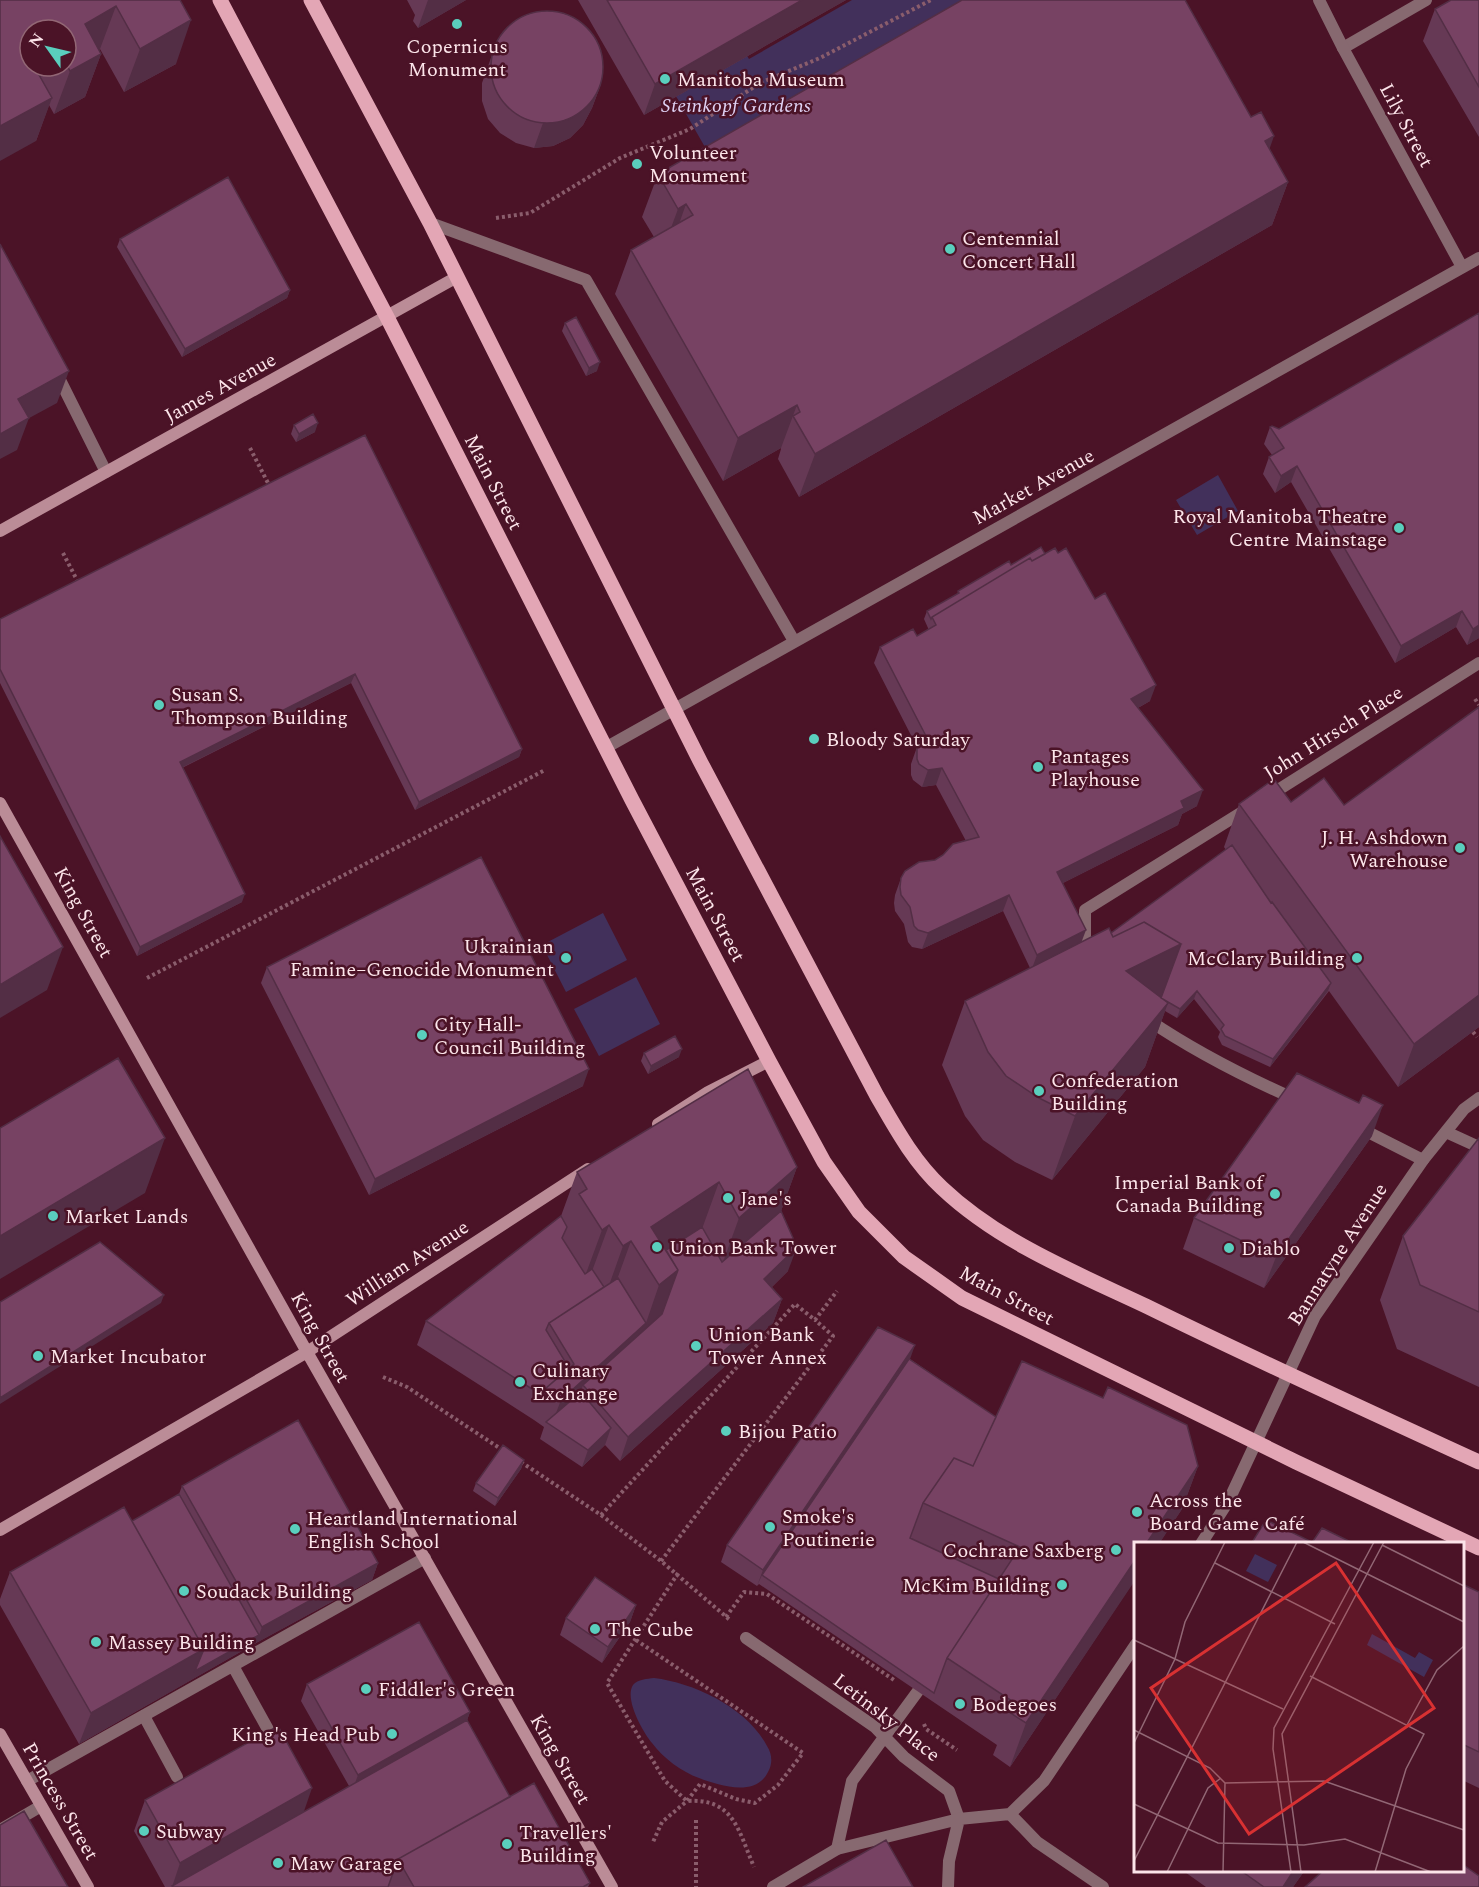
<svg xmlns="http://www.w3.org/2000/svg" width="1479" height="1887" font-family="Spectral,serif">
	<style>
		.green { fill: #42305b }
		.lines { fill: none; stroke-linecap: round; stroke-linejoin: round }
		.path { stroke: #8a5d6c; stroke-width: 4; stroke-dasharray: 3 3; stroke-linecap: butt }
		.service { stroke: #876970; stroke-width: 12 }
		.minor { stroke: #876970; stroke-width: 12 }
		.tertiary { stroke: #876970; stroke-width: 12 }
		.secondary { stroke: #bb8c97; stroke-width: 12 }
		.primary { stroke: #e3a6b5; stroke-width: 15 }
		.wall { fill: #663955; fill-rule: evenodd }
		.shaded-wall { fill: #532e45 }
		.building { fill: #774263; stroke: #532e45; stroke-width: 1.5 }
		.poi-dot { fill: #5acebd; stroke: #4b1327; stroke-width: 2 }
		.labels { text-anchor: middle; stroke-width: 5; stroke-linejoin: round; paint-order: stroke }
		.poi-label { font-size: 20px; fill: #fce5ea; stroke: #4b1327; text-anchor: start }
		.park-label { font-size: 20px; font-style: italic; fill: #e0d3f5; stroke: #4b1327 }
		.street-label { font-size: 20px; fill: #fce5ea; stroke: #4b1327 }
		.inset-road { fill: none; stroke: #926775; stroke-width: 1.5 }
		.view { fill: #d83132; fill-opacity: 0.15; stroke: #d83132; stroke-width: 3 }
		.inset-edge { fill: none; stroke: #fce5ea; stroke-width: 3 }
	</style>
	<rect width="100%" height="100%" fill="#4b1327"/>
	<path class="green" d="M852 0H1015L718 170 669 84 740 44 749 59Z
		M1218 475 1238 511 1197 535 1176 500Z
		M603 913 627 960 566 992 542 945Z
		M636 977 660 1024 599 1056 574 1009Z
		M654 1678C695 1683 747 1708 767 1746 772 1754 773 1763 768 1772 756 1797 720 1786 699 1778 682 1772 663 1758 652 1743 643 1732 624 1699 633 1685 638 1679 647 1679 654 1678Z"/>
	<g class="lines">
		<path class="path" d="M496 218 530 213 620 158 690 129 760 83 820 58 931 0
			M250 448 270 487
			M63 553 79 584
			M1475 699 1479 705
			M147 978 545 770
			M1473 1032 1477 1037
			M383 1377 407 1387 504 1451
			M521 1462 601 1515 661 1561 730 1620
			M601 1515 795 1304 815 1320 837 1291
			M661 1561 833 1336 815 1320
			M678 1573 607 1683 665 1781 687 1801C734 1798 738 1830 754 1867
			M726 1617 744 1592 767 1594 894 1680
			M636 1640 803 1753 778 1785 755 1803 736 1799 700 1784 687 1801 662 1822 653 1842
			M924 1724 926 1729 957 1750
			M696 1820V1887"/>
		<path class="service" d="M430 223 586 280 794 641
			M57 374 106 472
			M1267 797 1479 663
			M1085 957V910L1247 809
			M1147 1019C1194 1051 1245 1077 1297 1100
			M1360 1128 1423 1160
			M1446 1132 1479 1147
			M233 1666 276 1744
			M144 1716 177 1777
			M27 1781 425 1558
			M0 1830 41 1806
			M837 1849 852 1781 918 1691"/>
		<path class="minor" d="M1343 48 1426 0
			M746 1638 875 1727 904 1757 949 1791 959 1819"/>
		<path class="tertiary" d="M1319 0 1343 48 1462 267
			M607 747 1479 258
			M1201 1544 1229 1500 1315 1316 1423 1160 1464 1109 1479 1098
			M1010 1814 1037 1842 1103 1887
			M773 1887 837 1849 959 1819 1010 1814 1044 1781 1136 1644
			M948 1887 949 1861 959 1819"/>
		<path class="secondary" d="M0 531 457 277
			M0 803 307 1352 612 1887
			M658 1124 708 1092 769 1061
			M0 1530 307 1352 588 1169
			M0 1734 88 1887"/>
		<path class="primary" d="M220 0 387 317 632 800 769 1061 824 1162 859 1212 904 1257 962 1298 1296 1462 1479 1548
			M311 0 430 223 701 763 877 1096C896 1129 914 1162 942 1188 999 1242 1076 1273 1146 1306 1256 1360 1368 1411 1479 1462"/>
	</g>
	<path class="wall" d="M0 0H180L176 64 124 92 100 49 99 50 101 54 85 97 54 114 49 105 36 141ZM30 30H66V66H30Z
		M407 0H466L418 28 413 21 415 15Z
		M578 0H846L644 115Z
		M1479 0V137L1423 41 1435 9Z
		M497 41 601 84 592 108 583 125 570 138 553 146 534 148 516 143 500 133 488 119 482 101V83Z
		M1251 117 1288 182 1272 225 799 497 778 459 781 449V448L723 481 615 294 631 250 654 237 642 217 658 174Z
		M120 239 290 290 287 298 182 357 117 247Z
		M1479 313V638L1467 645 1456 627 1395 663 1291 482 1275 493 1263 474 1269 457 1272 455 1264 444 1270 427 1279 429Z
		M565 323 597 371 586 376 562 331Z
		M294 425 315 432 296 442 291 434Z
		M365 435 522 749 519 757 415 810 351 683 182 768 242 902 137 956 0 683V619Z
		M1058 553 1150 701 1138 708 1197 806 1182 814 1178 825 1063 883 1081 942 1111 933 1226 850 1224 847 1239 804 1291 802 1479 1027 1398 1087 1329 991 1270 1067 1222 1045 1218 1037 1220 1032 1194 999 1177 1018 1165 1011 1145 1067 1052 1180 1015 1162 983 1140 965 1116 942 1065 965 1001 1030 968 1003 911 922 949 912 947 908 942 904 924 895 911 894 903 895 895 901 878 935 860 966 841 936 785 922 787 913 780 911 775V764L917 747 874 663 880 647 917 636 928 630V628L924 619 927 611 957 595 958 591 1011 565 1045 554Z
		M267 967 583 1086 369 1195 261 983Z
		M644 1053 679 1057 648 1074 641 1061Z
		M1372 1136 1264 1288 1183 1249 1194 1218Z
		M1479 1138V1387L1397 1349 1380 1300 1403 1236Z
		M797 1167 781 1211 788 1271 772 1287 782 1299 773 1323 620 1461 605 1445 582 1467 540 1439 544 1427 534 1420 417 1345 426 1321 561 1216 577 1172Z
		M910 1359 996 1417 1198 1466 1182 1509 1010 1767 993 1755 997 1745 759 1584 757 1586 721 1562 727 1545Z
		M524 1460 521 1469 495 1506 473 1491 476 1483Z
		M182 1486 378 1563 372 1580 256 1643 79 1744 0 1605V1599L10 1572 132 1521 179 1494Z
		M1462 1584 1479 1592V1788L1462 1780Z
		M636 1605 630 1622 602 1663 560 1635 566 1618Z
		M307 1684 470 1712 467 1720 510 1797 590 1883 588 1887H165L134 1831 145 1800 304 1812 349 1786 301 1701Z
		M1182 1870H1305L1293 1887H1206Z"/>
	<path class="shaded-wall" d="M428 0H466L418 28Z
		M802 0H846L644 115 655 84Z
		M116 6 100 49 69 67 85 24Z
		M191 20 176 64 124 92 140 49Z
		M30 54V66H44L38 84 13 98 28 55Z
		M101 54 85 97 54 114 70 71Z
		M601 84 592 108 583 125 570 138 553 146 534 148 543 123Z
		M52 98 36 141 0 161V126Z
		M1274 136 1259 179 1265 141Z
		M1288 182 1272 225 799 497 815 454Z
		M686 204 671 247 662 252 678 209Z
		M290 290 287 298 182 357 185 349Z
		M600 362 597 371 586 376 589 368Z
		M69 371 57 403 7 430 18 399Z
		M797 405 781 448 723 481 738 438Z
		M29 418 17 450 0 459V434Z
		M318 423 315 432 296 442 299 434Z
		M1297 466 1291 482 1275 493 1281 476Z
		M1462 611 1456 627 1395 663 1401 646Z
		M1479 625V638L1467 645 1473 629Z
		M355 674 351 683 177 770 180 762Z
		M1156 685 1150 701 1125 715 1131 699Z
		M522 749 519 757 415 810 419 802Z
		M942 768 936 785 922 787 928 770Z
		M1203 790 1197 806 1182 814 1178 825 1051 889 1057 872 1181 801Z
		M245 894 242 902 137 956 140 947Z
		M1009 895 1003 911 922 949 928 933Z
		M1086 930 1080 946 1031 971 1037 955Z
		M1181 944 1158 1008 1126 971Z
		M63 947 47 990 0 1018V985Z
		M1331 983 1328 991 1270 1067 1273 1059Z
		M1197 991 1194 999 1177 1018 1180 1009Z
		M1479 995V1027L1398 1087 1414 1044Z
		M1168 1003 1145 1067 1052 1180 1075 1116Z
		M682 1049 679 1057 648 1074 651 1066Z
		M589 1069 583 1086 369 1195 375 1179Z
		M1383 1105 1372 1136 1264 1288 1276 1257Z
		M165 1138 145 1193 0 1279V1236Z
		M797 1167 772 1236 714 1287 739 1218Z
		M719 1182 694 1251 654 1277 651 1227Z
		M609 1225 584 1293 577 1298 602 1230Z
		M631 1241 606 1310 607 1291 623 1246Z
		M797 1247 788 1271 755 1303 764 1279Z
		M678 1270 653 1338 583 1385 575 1409 551 1426 561 1400 646 1323 659 1285Z
		M164 1295 161 1303 0 1404V1398Z
		M782 1299 773 1323 620 1461 628 1437Z
		M915 1345 909 1362 762 1575 757 1586 763 1570Z
		M611 1428 605 1445 582 1467 588 1450Z
		M524 1460 521 1469 495 1506 498 1498Z
		M1198 1466 1182 1509 1159 1544H1146Z
		M1136 1559V1579L1010 1767 1026 1723Z
		M378 1563 372 1580 256 1643 79 1744 91 1713 204 1649 259 1635 262 1627Z
		M636 1605 630 1622 602 1663 608 1647Z
		M470 1712 464 1729 352 1791 358 1775Z
		M312 1788 301 1820 172 1887 180 1863Z
		M1294 1870H1305L1293 1887H1283Z"/>
	<path class="building" d="M0 0H180L191 20 140 49 116 6 85 24 101 54 70 71 66 63V30H30V54L28 55 30 58V66H34L52 98 0 126Z
		M607 0H802L655 84Z
		M962 0H1185L1251 117 1261 112 1274 136 1265 141 1288 182 815 454 793 416 800 412 797 405 738 438 631 250 693 215 686 204 678 209 658 174Z
		M1451 0H1479V87L1435 9Z
		M491 67a56 56 0 1 1 112 0a56 56 0 1 1-112 0Z
		M228 177 290 290 185 349 120 239Z
		M0 244 69 371 18 399 29 418 0 434Z
		M1479 313V625L1473 629 1462 611 1401 646 1297 466 1281 476 1269 457 1284 448 1270 427 1272 426 1279 429Z
		M576 317 600 362 589 368 565 323Z
		M313 414 318 423 299 434 294 425Z
		M365 435 522 749 419 802 355 674 180 762 245 894 140 947 0 669V619Z
		M1041 547 1045 554 1032 561 1030 558 932 617 931 619 927 611 959 593 958 591 1009 561 1011 565Z
		M1055 548 1058 553 1066 548 1095 599 1105 593 1156 685 1131 699 1203 790 1181 801 1184 808 1057 872 1086 930 1037 955 1009 895 928 933 918 930 914 926 910 907 901 895 900 887 901 878 905 871 919 862 935 860 943 855 953 844 979 837 942 768 928 770 919 764 917 759V747L927 738 880 647 913 629 917 636 936 625 932 617 1030 558 1032 561Z
		M1479 707V995L1414 1044 1239 804 1274 779 1291 802 1324 778 1344 805Z
		M0 836 63 947 0 985Z
		M1232 845 1271 903 1272 902 1331 983 1273 1059 1225 1036 1221 1029 1224 1025 1197 991 1180 1009 1161 998 1181 944 1144 922 1113 937 1111 933Z
		M481 857 589 1069 375 1179 267 967Z
		M1144 922 1181 944 1126 971 1168 1003 1075 1116 1039 1098 1006 1076 988 1052 965 1001 1109 928 1113 937Z
		M675 1036 682 1049 651 1066 644 1053Z
		M118 1058 165 1138 0 1236V1128Z
		M748 1069 797 1167 739 1218 719 1182 651 1227 678 1270 659 1285 631 1241 623 1246 609 1225 602 1230 579 1194 587 1189 577 1172Z
		M1297 1073 1359 1103 1363 1095 1383 1105 1276 1257 1194 1218Z
		M1479 1138V1312L1420 1285 1403 1236Z
		M781 1211 797 1247 764 1279 782 1299 628 1437 583 1385 662 1314 678 1270 666 1250 702 1227 722 1262Z
		M561 1216 567 1227 562 1238 585 1274 592 1269 604 1287 549 1323 546 1330 569 1368 545 1389 543 1396 426 1321Z
		M100 1242 164 1295 0 1398V1302Z
		M618 1278 646 1323 561 1400 545 1389 574 1364 549 1323Z
		M878 1327 915 1345 763 1570 727 1545Z
		M909 1359 996 1417 973 1466 954 1458 923 1503 910 1538 999 1579 947 1658 934 1693 762 1575Z
		M1022 1361 1103 1398 1108 1387 1187 1425 1198 1466 1146 1544H1136V1559L1026 1723 1009 1712 1015 1703 947 1658 1020 1547 923 1503 954 1458 973 1466Z
		M581 1392 611 1428 588 1450 546 1422Z
		M298 1420 378 1563 262 1627 182 1486Z
		M503 1445 524 1460 498 1498 476 1483Z
		M179 1494 259 1635 195 1671 204 1649 132 1521Z
		M124 1507 204 1649 91 1713 10 1572Z
		M1266 1520 1312 1542 1311 1544H1251Z
		M1322 1528 1355 1544H1311Z
		M595 1577 636 1605 608 1647 566 1618Z
		M1462 1584 1479 1592V1752L1462 1744Z
		M419 1622 470 1712 358 1775 307 1684Z
		M467 1720 510 1797 398 1859 388 1887H173L172 1886Z
		M278 1726 312 1788 180 1863 145 1800Z
		M534 1783 590 1883 583 1887H414L398 1859Z
		M24 1811 68 1887H0V1825Z
		M886 1840 913 1887H803Z
		M1462 1864 1479 1876V1887H1305L1324 1870H1462Z
		M1240 1870H1294L1283 1887H1264Z"/>
	<g class="poi-dot">
		<circle cx="457" cy="24" r="6"/>
		<circle cx="665" cy="79" r="6"/>
		<circle cx="637" cy="164" r="6"/>
		<circle cx="950" cy="249" r="6"/>
		<circle cx="1399" cy="528" r="6"/>
		<circle cx="159" cy="705" r="6"/>
		<circle cx="814" cy="739" r="6"/>
		<circle cx="1038" cy="767" r="6"/>
		<circle cx="1460" cy="848" r="6"/>
		<circle cx="566" cy="958" r="6"/>
		<circle cx="1357" cy="958" r="6"/>
		<circle cx="422" cy="1035" r="6"/>
		<circle cx="1039" cy="1091" r="6"/>
		<circle cx="1275" cy="1194" r="6"/>
		<circle cx="728" cy="1198" r="6"/>
		<circle cx="53" cy="1216" r="6"/>
		<circle cx="657" cy="1247" r="6"/>
		<circle cx="1229" cy="1248" r="6"/>
		<circle cx="696" cy="1346" r="6"/>
		<circle cx="38" cy="1356" r="6"/>
		<circle cx="520" cy="1382" r="6"/>
		<circle cx="726" cy="1431" r="6"/>
		<circle cx="1137" cy="1512" r="6"/>
		<circle cx="770" cy="1527" r="6"/>
		<circle cx="295" cy="1529" r="6"/>
		<circle cx="1116" cy="1550" r="6"/>
		<circle cx="1062" cy="1585" r="6"/>
		<circle cx="184" cy="1591" r="6"/>
		<circle cx="595" cy="1629" r="6"/>
		<circle cx="96" cy="1642" r="6"/>
		<circle cx="366" cy="1689" r="6"/>
		<circle cx="960" cy="1704" r="6"/>
		<circle cx="392" cy="1734" r="6"/>
		<circle cx="144" cy="1831" r="6"/>
		<circle cx="507" cy="1844" r="6"/>
		<circle cx="278" cy="1863" r="6"/>
	</g>
	<g class="labels">
		<g class="poi-label">
			<text x="457" y="53" text-anchor="middle">Copernicus<tspan x="457" dy="23">Monument</tspan></text>
			<text x="677" y="86">Manitoba Museum</text>
			<text x="649" y="159">Volunteer<tspan x="649" dy="23">Monument</tspan></text>
			<text x="962" y="245">Centennial<tspan x="962" dy="23">Concert Hall</tspan></text>
			<text x="1387" y="523" text-anchor="end">Royal Manitoba Theatre<tspan x="1387" dy="23">Centre Mainstage</tspan></text>
			<text x="171" y="701">Susan S.<tspan x="171" dy="23">Thompson Building</tspan></text>
			<text x="826" y="746">Bloody Saturday</text>
			<text x="1050" y="763">Pantages<tspan x="1050" dy="23">Playhouse</tspan></text>
			<text x="1448" y="844" text-anchor="end">J. H. Ashdown<tspan x="1448" dy="23">Warehouse</tspan></text>
			<text x="554" y="953" text-anchor="end">Ukrainian<tspan x="554" dy="23">Famine–Genocide Monument</tspan></text>
			<text x="1345" y="965" text-anchor="end">McClary Building</text>
			<text x="434" y="1031">City Hall-<tspan x="434" dy="23">Council Building</tspan></text>
			<text x="1051" y="1087">Confederation<tspan x="1051" dy="23">Building</tspan></text>
			<text x="1263" y="1189" text-anchor="end">Imperial Bank of<tspan x="1263" dy="23">Canada Building</tspan></text>
			<text x="740" y="1205">Jane's</text>
			<text x="65" y="1223">Market Lands</text>
			<text x="669" y="1254">Union Bank Tower</text>
			<text x="1241" y="1255">Diablo</text>
			<text x="708" y="1341">Union Bank<tspan x="708" dy="23">Tower Annex</tspan></text>
			<text x="50" y="1363">Market Incubator</text>
			<text x="532" y="1377">Culinary<tspan x="532" dy="23">Exchange</tspan></text>
			<text x="738" y="1438">Bijou Patio</text>
			<text x="1149" y="1507">Across the<tspan x="1149" dy="23">Board Game Café</tspan></text>
			<text x="782" y="1523">Smoke's<tspan x="782" dy="23">Poutinerie</tspan></text>
			<text x="307" y="1525">Heartland International<tspan x="307" dy="23">English School</tspan></text>
			<text x="1104" y="1557" text-anchor="end">Cochrane Saxberg</text>
			<text x="1050" y="1592" text-anchor="end">McKim Building</text>
			<text x="196" y="1598">Soudack Building</text>
			<text x="607" y="1636">The Cube</text>
			<text x="108" y="1649">Massey Building</text>
			<text x="378" y="1696">Fiddler's Green</text>
			<text x="972" y="1711">Bodegoes</text>
			<text x="380" y="1741" text-anchor="end">King's Head Pub</text>
			<text x="156" y="1838">Subway</text>
			<text x="519" y="1839">Travellers'<tspan x="519" dy="23">Building</tspan></text>
			<text x="290" y="1870">Maw Garage</text>
		</g>
		<g class="park-label">
			<text x="736" y="112">Steinkopf Gardens</text>
		</g>
		<g class="street-label">
			<text transform="translate(1407 125) rotate(62)" y="7">Lily Street</text>
			<text transform="translate(220 387) rotate(-29)" y="7">James Avenue</text>
			<text transform="translate(494 482) rotate(63)" y="7">Main Street</text>
			<text transform="translate(1033 486) rotate(-29)" y="7">Market Avenue</text>
			<text transform="translate(1333 732) rotate(-32)" y="7">John Hirsch Place</text>
			<text transform="translate(84 912) rotate(61)" y="7">King Street</text>
			<text transform="translate(716 914) rotate(62)" y="7">Main Street</text>
			<text transform="translate(1337 1254) rotate(-57)" y="7">Bannatyne Avenue</text>
			<text transform="translate(407 1263) rotate(-33)" y="7">William Avenue</text>
			<text transform="translate(1007 1295) rotate(28)" y="7">Main Street</text>
			<text transform="translate(321 1337) rotate(61)" y="7">King Street</text>
			<text transform="translate(887 1717) rotate(38)" y="7">Letinsky Place</text>
			<text transform="translate(561 1759) rotate(60)" y="7">King Street</text>
			<text transform="translate(61 1801) rotate(60)" y="7">Princess Street</text>
		</g>
	</g>
	<g transform="translate(1134 1542)">
		<rect width="330" height="330" fill="#4b1327"/>
		<path d="M121 12 143 23 134 40 112 29ZM238 92 281 116 285 110 299 118 290 135 233 103Z" fill="#42305b"/>
		<path class="inset-road" d="M169 0 330 80M248 3 330 44M81 21 136 49M136 49 201 82M0 98 149 167M176 134 290 192 272 227 241 330M273 183 303 128 330 104M0 188 76 226 91 241 190 239 330 288M0 201 41 117 51 80 91 0M0 262 84 301 170 303 211 297 297 330M0 319 163 0M33 330 74 246 87 236M89 330 91 241M157 330 139 207 140 186 240 0M167 330 148 192 250 0"/>
		<path class="view" d="M202 21 300 166 115 292 17 146Z"/>
		<rect width="330" height="330" class="inset-edge"/>
	</g>
	<g transform="translate(48 48) rotate(304)"><circle r="28" fill="#4b1327" stroke="#926775" stroke-width="1.5"/>
	<path d="M0-4.5L10 22L0 15L-10 22Z" fill="#5acebd"/>
	<text y="-9" font-size="16" font-weight="bold" text-anchor="middle" fill="#fce5ea">N</text>
	</g>
</svg>
